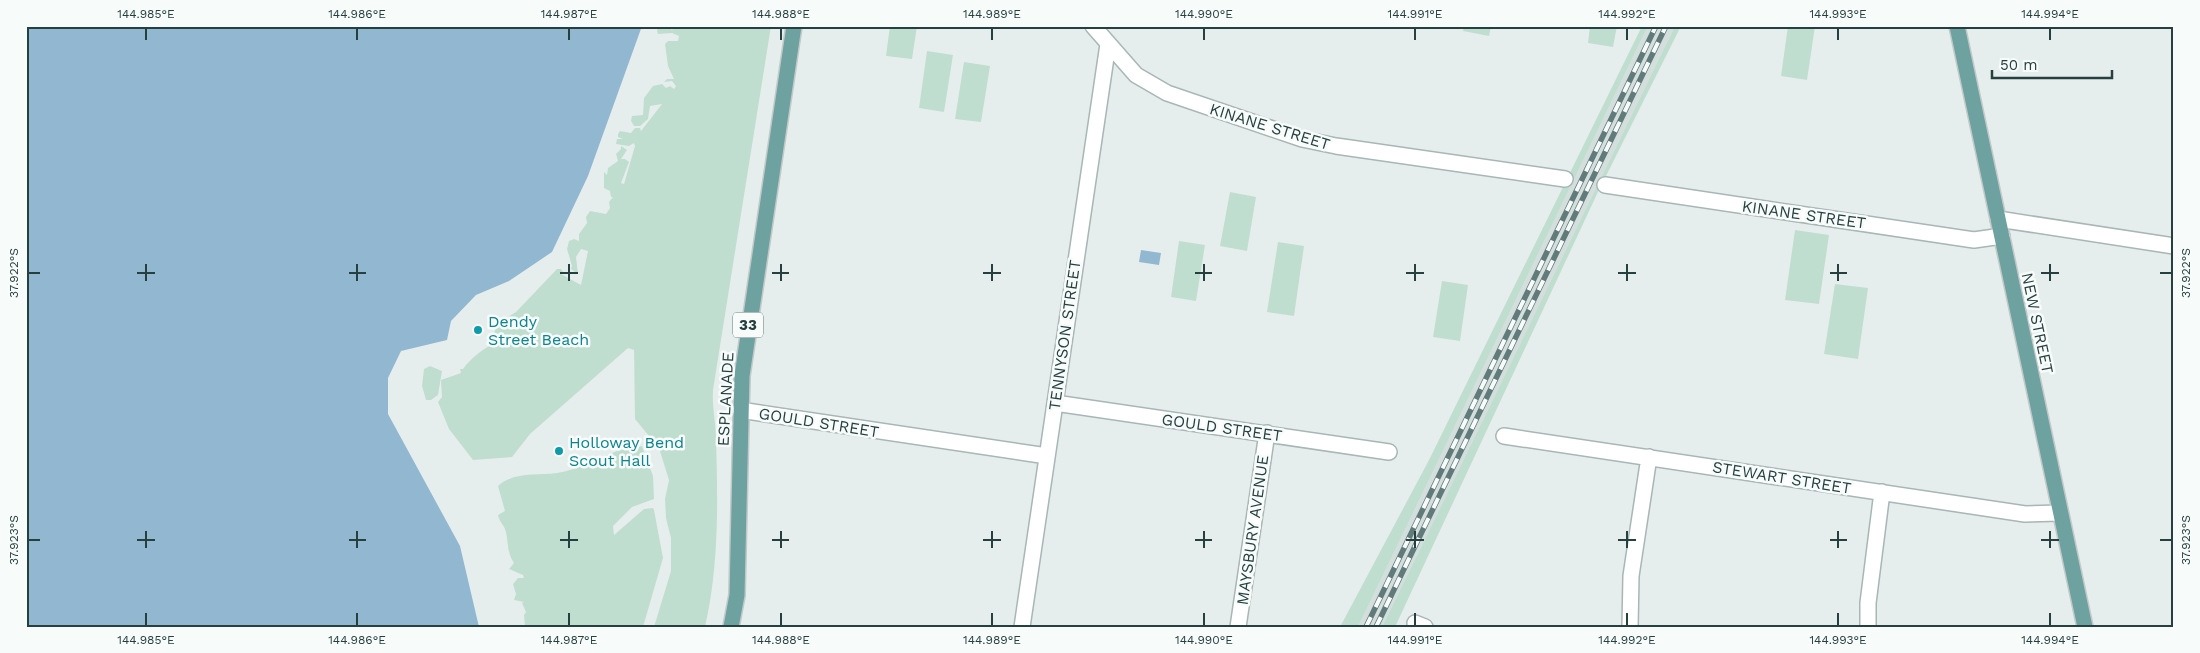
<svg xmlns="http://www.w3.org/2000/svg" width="2200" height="653" font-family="'Work Sans',sans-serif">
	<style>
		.built { fill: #d4dedc }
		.green { fill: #c0decf }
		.water { fill: #91b8d0 }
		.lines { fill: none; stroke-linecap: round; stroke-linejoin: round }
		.minor-casing { stroke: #a8b6b5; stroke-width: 18 }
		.major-casing { stroke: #c2cac9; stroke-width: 18 }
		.minor { stroke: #fff; stroke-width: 15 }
		.major { stroke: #6da2a0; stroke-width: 15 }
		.rail-casing { stroke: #607b7a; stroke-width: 5.5 }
		.rail { stroke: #f7fbfa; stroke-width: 4; stroke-dasharray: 11; stroke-linecap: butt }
		.ticks { fill: none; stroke: #25403f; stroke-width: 2 }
		.culture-dot { fill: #0f9aa8; stroke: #f7fbfa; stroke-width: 2 }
		.labels { text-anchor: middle; stroke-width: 5; stroke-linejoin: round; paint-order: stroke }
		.shield { fill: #f7fbfa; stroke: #647877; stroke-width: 1 }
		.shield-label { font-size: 15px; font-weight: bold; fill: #25403f }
		.street-label { font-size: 16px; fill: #25403f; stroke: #f7fbfa }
		.culture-label { font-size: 16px; fill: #0d838f; stroke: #f7fbfa; text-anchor: start }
		.neatline { fill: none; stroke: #25403f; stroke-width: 2 }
		.ticks-label { font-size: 12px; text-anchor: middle; fill: #25403f }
	</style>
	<rect width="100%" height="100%" fill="#e6eeed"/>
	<path class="built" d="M1648 26H1675L1382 627H1358Z"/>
	<path class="green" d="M668 26H673L671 30 680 26H771L713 390C712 408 716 423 716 440 718 502 719 566 705 627H654L671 571V538L666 518 665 499 669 480 659 448 635 419 634 350 628 348 530 434 512 457 473 460 449 429 438 402 442 397 441 380 461 373 460 369H463C471 358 481 351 492 344 491 328 504 319 516 312L557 269H561L563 272 561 274 581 285 588 251 581 249 576 257 578 274 571 269 572 266 567 249 569 241 574 239 579 241V234L587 223 586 217 590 211 606 214 610 208 609 202 613 197H611L610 191 604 188V172L607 175 608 168 618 161 616 154 621 149V146L627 150 621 159H625L629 162 621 183 624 184 635 146 634 143 629 146 616 144 617 139H623L618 137V134L620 131 631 133 635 128H640L641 131 662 104 650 106 648 119 640 126H634L631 121 632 116 643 115 644 98 653 86 662 84 666 88 670 86 674 89 676 86 672 81 664 82 667 79H674L668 66 665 44 668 41H678L679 36 672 33 658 34 657 30 659 27 667 29Z
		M890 26H917L912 59 886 56Z
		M1464 26H1491L1489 36 1463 31Z
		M1590 26H1617L1613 47 1588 43Z
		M1642 26H1648L1358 627H1340L1429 460Z
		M1675 26H1681L1597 194 1395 627H1382Z
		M1788 26H1815L1807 80 1781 76Z
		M927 51 953 55 944 112 919 108Z
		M964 62 990 66 981 122 955 119Z
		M1230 192 1256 197 1247 251 1220 246Z
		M1795 230 1829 235 1819 304 1785 300Z
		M1179 241 1205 245 1196 301 1171 297Z
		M1278 242 1304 246 1294 316 1267 312Z
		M1442 281 1468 285 1460 341 1433 337Z
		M1835 284 1868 288 1858 359 1824 354Z
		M430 366 442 371 438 395 431 400H426L422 386 424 369Z
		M642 446 653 476 654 499 632 507 613 526 614 535 644 509 653 508 654 510 663 558 643 627H525L524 615 526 612 522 603 524 602 514 600 516 594 513 584 518 578H524L523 575 509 569 514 563C506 552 509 540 505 529 503 524 499 521 498 515L505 511 498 486C515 471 536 476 557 473 578 470 593 460 612 453 621 449 632 448 642 446Z"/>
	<path class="water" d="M26 26H642L588 176 552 252 509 281 476 295 451 321 447 340 401 351 388 378V414L460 546 479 627H26Z
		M1141 250 1161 253 1159 265 1139 262Z"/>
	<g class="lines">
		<g class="minor-casing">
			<path id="minor" d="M1093 26 1136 75 1167 93 1302 139 1336 146 1565 179
				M1605 185 1974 240 2002 236
				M1998 219 2174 246
				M1055 403 1389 452
				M740 410 1047 456
				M1504 436 2025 514 2060 513
				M1415 623 1425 627
				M1022 627 1108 44
				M1238 627 1267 433
				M1630 627 1631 576 1649 457
				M1868 627V603L1882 492"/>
		</g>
		<g class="major-casing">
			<path id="major" d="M1957 26 2085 627
				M731 627 737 595 742 376 794 26"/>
		</g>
		<use href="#minor" class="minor"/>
		<use href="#major" class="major"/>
		<g class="rail-casing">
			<path id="rail" d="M1366 627 1656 26
				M1376 627 1666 26"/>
		</g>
		<use href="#rail" class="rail"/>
	</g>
	<path class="ticks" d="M146 28V40M357 28V40M569 28V40M781 28V40M992 28V40M1204 28V40M1415 28V40M1627 28V40M1838 28V40M2050 28V40M146 264V281M357 264V281M569 264V281M781 264V281M992 264V281M1204 264V281M1415 264V281M1627 264V281M1838 264V281M2050 264V281M28 273H40M137 273H155M349 273H366M560 273H578M772 273H789M983 273H1001M1195 273H1212M1406 273H1424M1618 273H1636M1830 273H1847M2041 273H2059M2160 273H2172M146 531V548M357 531V548M569 531V548M781 531V548M992 531V548M1204 531V548M1415 531V548M1627 531V548M1838 531V548M2050 531V548M28 540H40M137 540H155M349 540H366M560 540H578M772 540H789M983 540H1001M1195 540H1212M1406 540H1424M1618 540H1636M1830 540H1847M2041 540H2059M2160 540H2172M146 613V626M357 613V626M569 613V626M781 613V626M992 613V626M1204 613V626M1415 613V626M1627 613V626M1838 613V626M2050 613V626"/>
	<g class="culture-dot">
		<circle cx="478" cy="330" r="5"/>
		<circle cx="559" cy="451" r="5"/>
	</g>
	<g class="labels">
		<rect class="shield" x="733" y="312.5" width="30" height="25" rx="4"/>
		<g class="shield-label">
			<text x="748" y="330">33</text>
		</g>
		<g class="street-label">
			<text transform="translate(1270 126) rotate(17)" y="6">KINANE STREET</text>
			<text transform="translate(1804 214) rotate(8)" y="6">KINANE STREET</text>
			<text transform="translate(2038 323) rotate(78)" y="6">NEW STREET</text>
			<text transform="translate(1064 335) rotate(-82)" y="6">TENNYSON STREET</text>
			<text transform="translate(725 399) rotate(-87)" y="6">ESPLANADE</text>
			<text transform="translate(819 422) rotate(9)" y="6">GOULD STREET</text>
			<text transform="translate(1222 427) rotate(8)" y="6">GOULD STREET</text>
			<text transform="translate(1782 477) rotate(9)" y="6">STEWART STREET</text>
			<text transform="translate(1252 530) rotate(-82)" y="6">MAYSBURY AVENUE</text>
		</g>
		<g class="culture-label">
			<text x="488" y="327">Dendy<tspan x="488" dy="18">Street Beach</tspan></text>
			<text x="569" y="448">Holloway Bend<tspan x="569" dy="18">Scout Hall</tspan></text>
		</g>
	</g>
	<rect width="2200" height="653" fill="none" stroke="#f7fbfa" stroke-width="55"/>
	<path d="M1992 70v8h120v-8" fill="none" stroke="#25403f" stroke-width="2.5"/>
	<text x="2000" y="70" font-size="15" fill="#25403f" stroke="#f7fbfa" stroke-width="4" paint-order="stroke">50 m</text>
	<rect x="28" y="28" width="2144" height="598" class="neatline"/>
	<g class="ticks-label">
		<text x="146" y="18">144.985°E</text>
		<text x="357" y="18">144.986°E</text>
		<text x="569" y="18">144.987°E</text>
		<text x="781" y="18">144.988°E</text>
		<text x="992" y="18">144.989°E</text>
		<text x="1204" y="18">144.990°E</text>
		<text x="1415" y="18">144.991°E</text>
		<text x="1627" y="18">144.992°E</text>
		<text x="1838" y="18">144.993°E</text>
		<text x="2050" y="18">144.994°E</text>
		<text transform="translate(14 273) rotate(-90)" y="4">37.922°S</text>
		<text transform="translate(2186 273) rotate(-90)" y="4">37.922°S</text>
		<text transform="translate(14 540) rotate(-90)" y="4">37.923°S</text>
		<text transform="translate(2186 540) rotate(-90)" y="4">37.923°S</text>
		<text x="146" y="644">144.985°E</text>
		<text x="357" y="644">144.986°E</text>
		<text x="569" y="644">144.987°E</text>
		<text x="781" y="644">144.988°E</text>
		<text x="992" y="644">144.989°E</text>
		<text x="1204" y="644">144.990°E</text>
		<text x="1415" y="644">144.991°E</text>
		<text x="1627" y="644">144.992°E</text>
		<text x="1838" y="644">144.993°E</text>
		<text x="2050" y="644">144.994°E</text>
	</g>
</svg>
